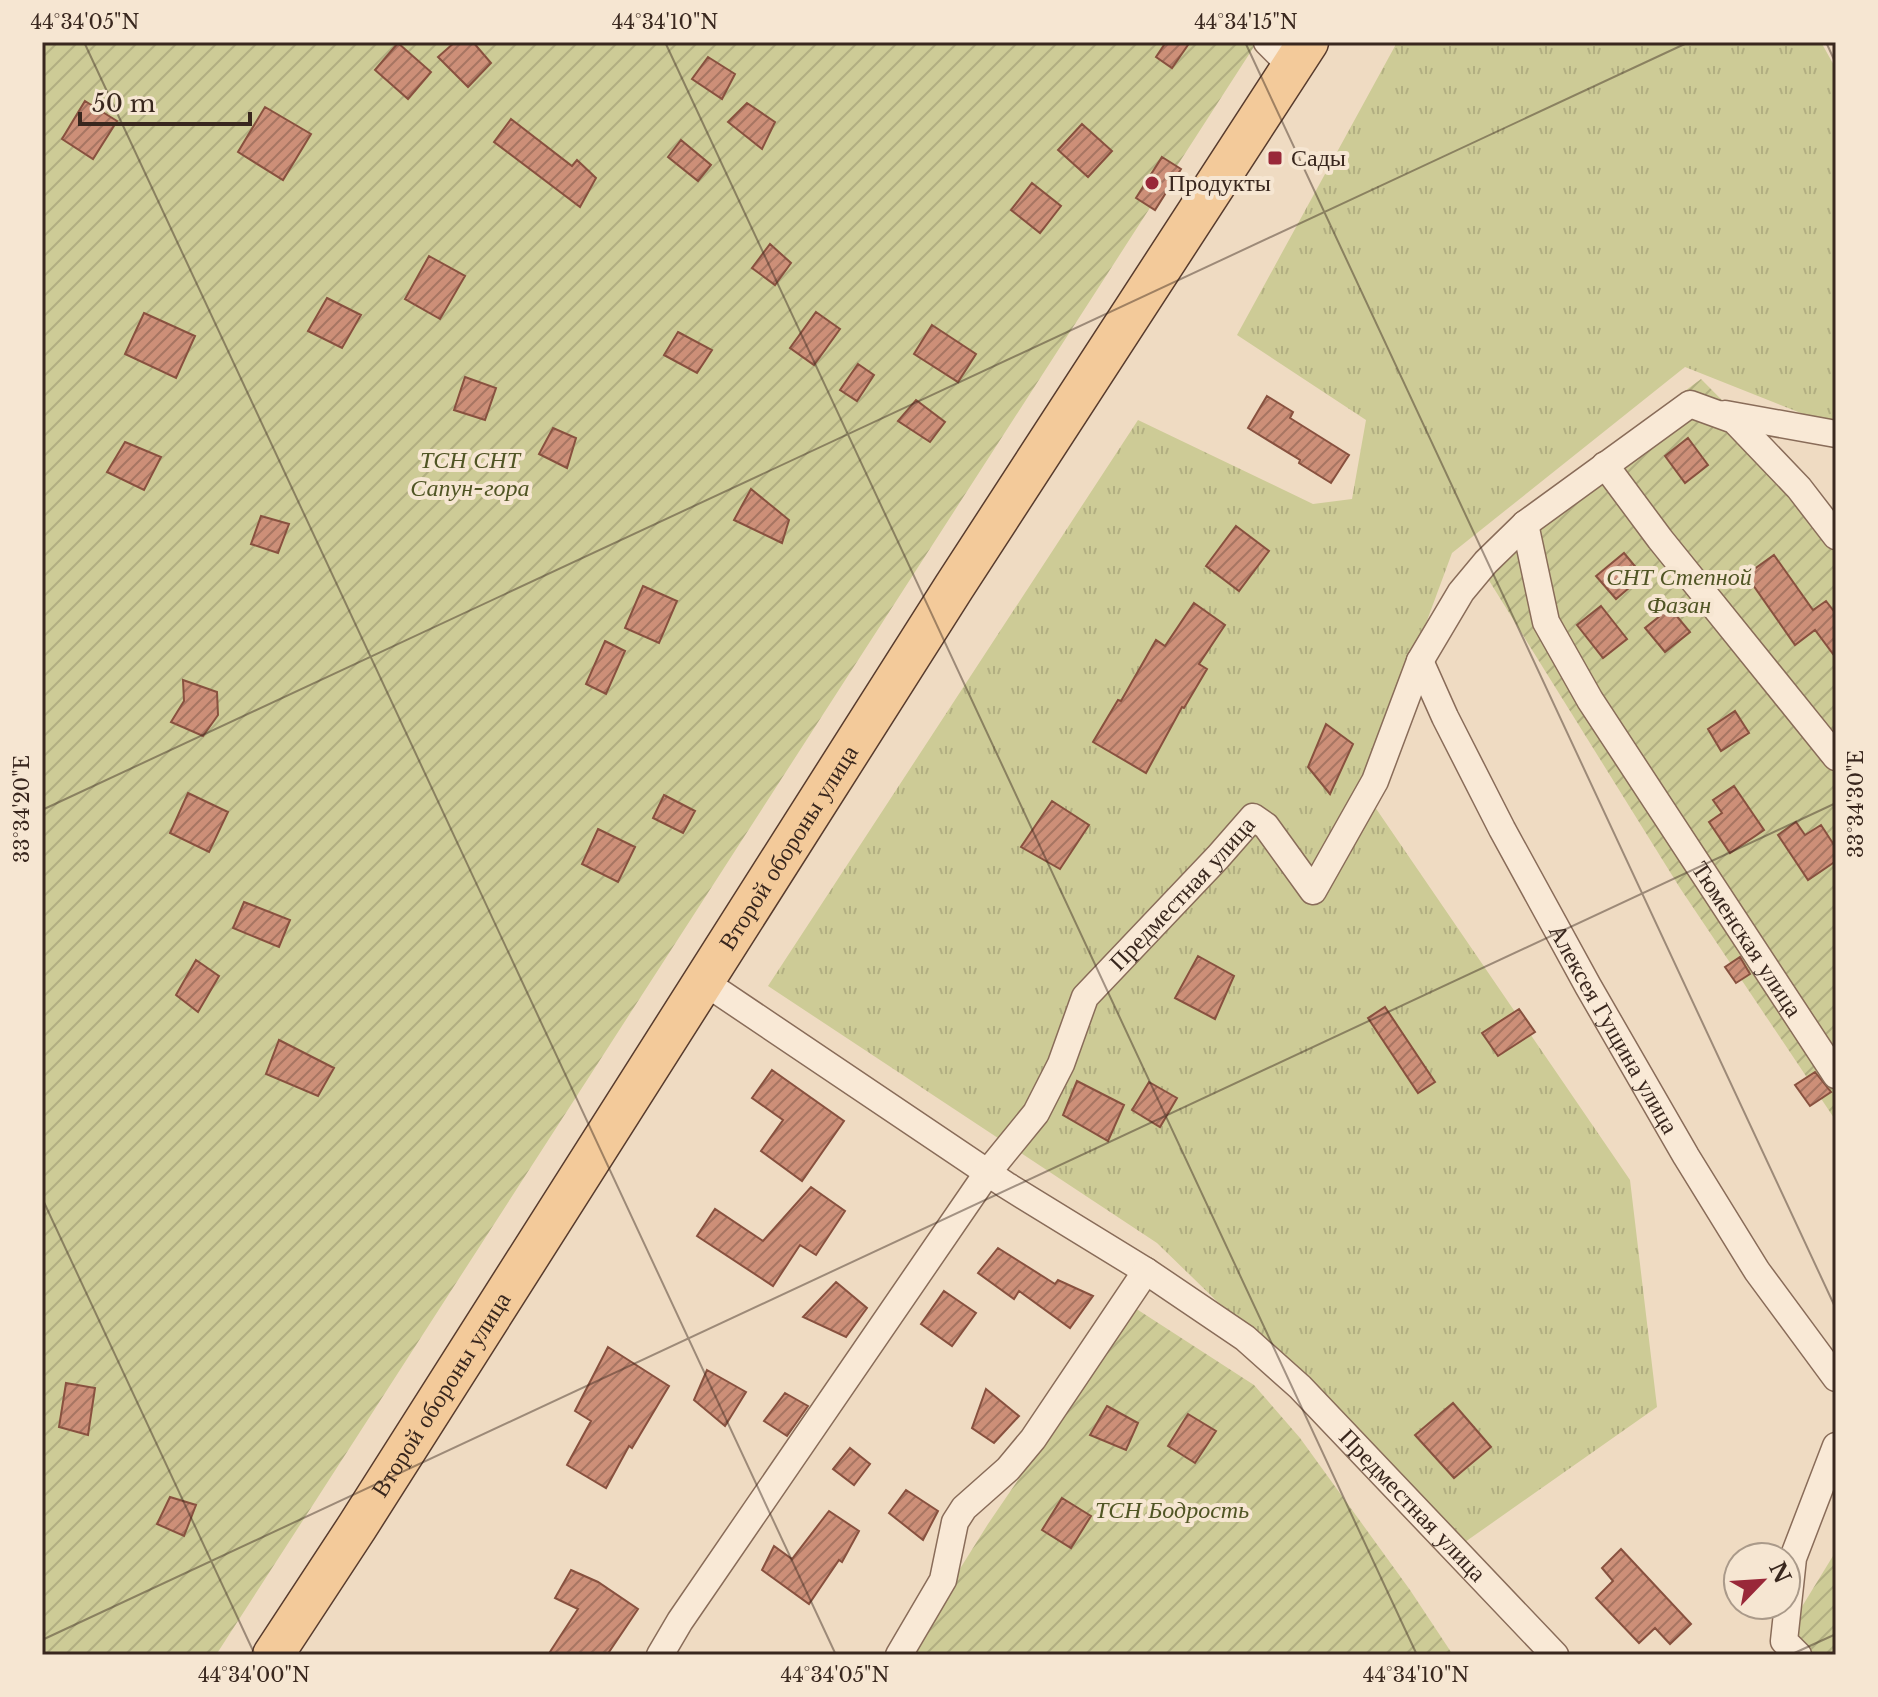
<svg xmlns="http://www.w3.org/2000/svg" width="1878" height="1697" font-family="'Libre Baskerville',serif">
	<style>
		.grass { fill: url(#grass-tufts) }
		.garden { fill: url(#garden-furrows) }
		.building { fill: url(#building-hatch); stroke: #88513f; stroke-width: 2 }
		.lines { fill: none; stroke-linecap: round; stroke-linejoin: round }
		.street-casing { stroke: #896c59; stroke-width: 29 }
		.primary-casing { stroke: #573b2d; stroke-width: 43 }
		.street { stroke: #f9e9d6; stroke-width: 26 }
		.primary { stroke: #f3ca9a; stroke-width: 40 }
		.ticks { fill: none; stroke: #39271e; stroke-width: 2; stroke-opacity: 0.45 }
		.poi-dot { fill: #992839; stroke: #f6e6d2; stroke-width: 3 }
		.labels { text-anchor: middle; stroke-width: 8; stroke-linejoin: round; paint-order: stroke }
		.poi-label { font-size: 24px; fill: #39271e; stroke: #f6e6d2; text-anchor: start }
		.park-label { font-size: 24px; font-style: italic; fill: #505524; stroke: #f6e6d2 }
		.street-label { font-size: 24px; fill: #39271e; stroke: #f6e6d2 }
		.neatline { fill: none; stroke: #39271e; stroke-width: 3 }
		.ticks-label { font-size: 20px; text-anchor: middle; fill: #39271e }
	</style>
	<defs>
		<pattern id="grass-tufts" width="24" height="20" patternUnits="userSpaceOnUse" patternTransform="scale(2)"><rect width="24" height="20" fill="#cdcb96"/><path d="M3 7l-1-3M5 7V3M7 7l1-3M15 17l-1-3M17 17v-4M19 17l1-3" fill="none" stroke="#b1ae81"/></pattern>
		<pattern id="garden-furrows" width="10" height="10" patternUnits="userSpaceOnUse" patternTransform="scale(2)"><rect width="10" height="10" fill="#cdcb96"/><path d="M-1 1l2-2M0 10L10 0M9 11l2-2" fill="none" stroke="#b1ae81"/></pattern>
		<pattern id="building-hatch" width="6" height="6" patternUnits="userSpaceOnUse" patternTransform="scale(2)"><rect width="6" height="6" fill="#cd8f78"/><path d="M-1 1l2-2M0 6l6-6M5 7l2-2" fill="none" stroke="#a77562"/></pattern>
	</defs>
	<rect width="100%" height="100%" fill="#efdbc2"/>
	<path class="grass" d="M1395 42H1821L1836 69V427L1685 367 1452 553 1364 791 1630 1180 1657 1407 1465 1542 1157 1243 768 986 1138 420 1313 504 1352 499 1366 420 1237 335 1395 46Z"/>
	<path class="garden" d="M42 42H1257L216 1655H42Z
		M1701 379 1819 498 1836 519V1121L1680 888 1475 558 1505 525Z
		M1135 1308 1254 1385 1300 1438 1410 1590 1453 1655H906L988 1524Z
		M1836 1551V1655H1800L1784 1636Z"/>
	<path class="building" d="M455 42H473L491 63 468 87 438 57Z
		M1166 42H1190L1172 68 1156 57Z
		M398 43 431 72 408 99 375 70Z
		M708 57 735 74 722 99 692 79Z
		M85 101 117 121 93 159 62 139Z
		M747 103 775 122 762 149 728 122Z
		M265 107 311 134 283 180 238 152Z
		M511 119 572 166 577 160 596 178 580 207 494 142Z
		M1082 124 1112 151 1088 177 1058 150Z
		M681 140 711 165 698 181 668 157Z
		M1162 157 1181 169 1155 210 1136 198Z
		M1032 183 1061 206 1040 233 1011 210Z
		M770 244 791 263 775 285 752 268Z
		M429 256 465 276 440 319 405 299Z
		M327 298 361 315 342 348 308 331Z
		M816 312 840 329 814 365 790 348Z
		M144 313 195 336 176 378 125 354Z
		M932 325 976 354 958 382 914 354Z
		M678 332 712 350 697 373 664 355Z
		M858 364 874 375 857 401 840 390Z
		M465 377 496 388 485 420 454 410Z
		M1267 396 1293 412 1290 418 1349 455 1331 483 1299 463 1300 460 1248 428Z
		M916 400 945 422 930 442 898 421Z
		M553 428 576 438 567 468 539 454Z
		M1688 438 1708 465 1685 483 1665 456Z
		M125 442 161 457 144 490 107 472Z
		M751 489 789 520 782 543 734 520Z
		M261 516 289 524 278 553 251 544Z
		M1236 526 1269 551 1239 591 1206 566Z
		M1624 553 1643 576 1616 599 1596 576Z
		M1774 555 1813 610 1826 601 1836 614V658L1815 630 1795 645 1746 575Z
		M643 586 677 601 659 643 625 628Z
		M1194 603 1225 625 1199 664 1207 669 1184 708 1182 707 1146 773 1093 742 1118 700 1121 701 1156 640 1165 646Z
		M1601 606 1627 639 1603 658 1577 625Z
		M1670 608 1690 632 1665 652 1645 628Z
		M605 641 625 651 606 694 586 684Z
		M183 680 217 692 218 715 203 736 171 722 184 701Z
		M1735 711 1749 733 1721 751 1708 729Z
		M1326 724 1353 744 1330 794 1308 767Z
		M1734 786 1764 830 1730 853 1709 822 1722 813 1713 800Z
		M188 793 228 812 209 852 170 833Z
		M664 795 695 811 683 833 653 818Z
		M1052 801 1089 825 1060 869 1021 847Z
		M1796 822 1805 835 1821 825 1836 848V861L1808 880 1778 835Z
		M598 829 635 847 618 882 582 864Z
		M244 902 290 920 279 947 233 928Z
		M1198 956 1234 976 1215 1019 1175 998Z
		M1740 957 1750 974 1736 983 1725 967Z
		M196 960 219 976 198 1012 176 995Z
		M1385 1007 1435 1082 1418 1093 1368 1018Z
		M1519 1009 1535 1032 1498 1056 1482 1033Z
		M279 1040 334 1068 318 1096 266 1074Z
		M772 1070 844 1121 802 1181 761 1151 783 1120 752 1098Z
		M1815 1072 1831 1092 1810 1106 1795 1085Z
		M1077 1081 1124 1105 1108 1141 1063 1115Z
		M1149 1082 1177 1098 1160 1127 1132 1110Z
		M811 1187 845 1211 816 1255 800 1245 773 1286 697 1236 715 1209 763 1241Z
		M998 1248 1055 1284 1058 1280 1093 1296 1070 1328 1019 1291 1014 1299 978 1273Z
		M836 1282 867 1308 846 1337 803 1317Z
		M944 1291 976 1313 952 1346 921 1324Z
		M608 1347 669 1386 632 1448 629 1446 606 1488 567 1465 591 1421 575 1411Z
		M707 1370 746 1392 725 1426 694 1400Z
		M66 1383 95 1388 88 1435 59 1427Z
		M986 1389 1019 1416 994 1443 972 1428Z
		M785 1393 808 1406 787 1436 764 1421Z
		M1453 1403 1491 1447 1454 1478 1415 1435Z
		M1107 1406 1138 1423 1126 1450 1090 1435Z
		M1188 1414 1216 1431 1195 1463 1168 1446Z
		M850 1448 870 1464 854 1485 833 1469Z
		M906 1490 938 1511 923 1540 889 1513Z
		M170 1497 196 1505 184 1536 157 1524Z
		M1062 1498 1091 1516 1071 1548 1042 1530Z
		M829 1511 859 1531 842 1562 839 1560 809 1604 762 1570 774 1546 792 1559Z
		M1621 1549 1691 1624 1670 1644 1655 1628 1639 1643 1596 1598 1613 1581 1602 1568Z
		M571 1570 598 1582 638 1609 607 1655H548L578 1609 555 1598Z"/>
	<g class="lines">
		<g class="street-casing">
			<g id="street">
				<path d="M1267 42 1292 67"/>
				<path d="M1725 414 1836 434"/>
				<path d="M1605 465 1660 539 1836 757"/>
				<path id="s1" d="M1525 524 1546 622 1590 700 1836 1075"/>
				<path id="s2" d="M1420 661 1445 717 1502 829 1588 986 1686 1156 1757 1271 1836 1378"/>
				<path id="s3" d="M703 981 1006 1185 1146 1271 1245 1338 1300 1387 1555 1655"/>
				<path id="s4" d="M660 1655 680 1621 988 1172 1036 1113 1061 1064 1085 997 1218 857 1253 817 1266 826 1313 891 1375 781 1420 661 1461 592 1486 562 1525 524 1690 404 1734 420 1799 488 1836 536"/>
				<path d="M899 1655 943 1580 955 1522 964 1508 1008 1469 1033 1439 1146 1271"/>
				<path d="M1798 1655 1784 1641 1793 1558 1836 1446"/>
			</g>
		</g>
		<g class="primary-casing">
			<g id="primary">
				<path id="s5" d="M273 1655 357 1527 954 587 1308 42"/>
			</g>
		</g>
		<use href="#street" class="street"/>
		<use href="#primary" class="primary"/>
	</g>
	<path class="ticks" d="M84 42 836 1655M665 42 1417 1655M1245 42 1836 1309M1826 42 1836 64M42 810 1689 42M42 1198 255 1655M42 1640 1836 803M1790 1655 1836 1634"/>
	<g class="poi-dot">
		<rect x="1267" y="150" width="16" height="16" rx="4"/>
		<circle cx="1152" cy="183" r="8"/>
	</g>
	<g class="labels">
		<g class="poi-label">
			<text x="1291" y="166">Сады</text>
			<text x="1168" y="191">Продукты</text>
		</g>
		<g class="park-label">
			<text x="470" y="468">ТСН СНТ<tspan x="470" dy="28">Сапун-гора</tspan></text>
			<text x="1679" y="585">СНТ Степной<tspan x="1679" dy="28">Фазан</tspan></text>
			<text x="1172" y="1518">ТСН Бодрость</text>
		</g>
		<g class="street-label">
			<text dy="8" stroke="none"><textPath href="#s5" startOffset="958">Второй обороны улица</textPath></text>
			<text dy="8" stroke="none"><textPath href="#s4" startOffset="928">Предместная улица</textPath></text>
			<text dy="8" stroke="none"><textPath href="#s1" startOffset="476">Тюменская улица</textPath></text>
			<text dy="8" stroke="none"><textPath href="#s2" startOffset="416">Алексея Гущина улица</textPath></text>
			<text dy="8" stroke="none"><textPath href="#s5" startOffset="310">Второй обороны улица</textPath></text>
			<text dy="8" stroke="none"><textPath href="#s3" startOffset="886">Предместная улица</textPath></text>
		</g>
	</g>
	<rect width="1878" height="1697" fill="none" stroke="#f6e6d2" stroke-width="88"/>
	<g transform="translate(1762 1581) rotate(65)"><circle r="38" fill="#f6e6d2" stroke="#aa9a8a" stroke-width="2"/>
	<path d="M0-6L14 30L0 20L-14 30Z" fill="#992839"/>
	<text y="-12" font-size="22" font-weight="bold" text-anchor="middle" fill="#39271e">N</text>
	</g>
	<path d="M80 112v12h170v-12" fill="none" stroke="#39271e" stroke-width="4"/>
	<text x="92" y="112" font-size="24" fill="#39271e" stroke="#f6e6d2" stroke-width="6" paint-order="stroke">50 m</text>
	<rect x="44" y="44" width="1790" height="1609" class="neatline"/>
	<g class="ticks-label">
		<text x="85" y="29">44°34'05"N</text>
		<text x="665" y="29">44°34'10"N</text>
		<text x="1246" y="29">44°34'15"N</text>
		<text transform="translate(1856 804) rotate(-90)" y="7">33°34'30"E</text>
		<text transform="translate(22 809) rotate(-90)" y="7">33°34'20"E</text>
		<text x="254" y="1682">44°34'00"N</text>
		<text x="835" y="1682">44°34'05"N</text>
		<text x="1416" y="1682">44°34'10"N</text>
	</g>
</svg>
